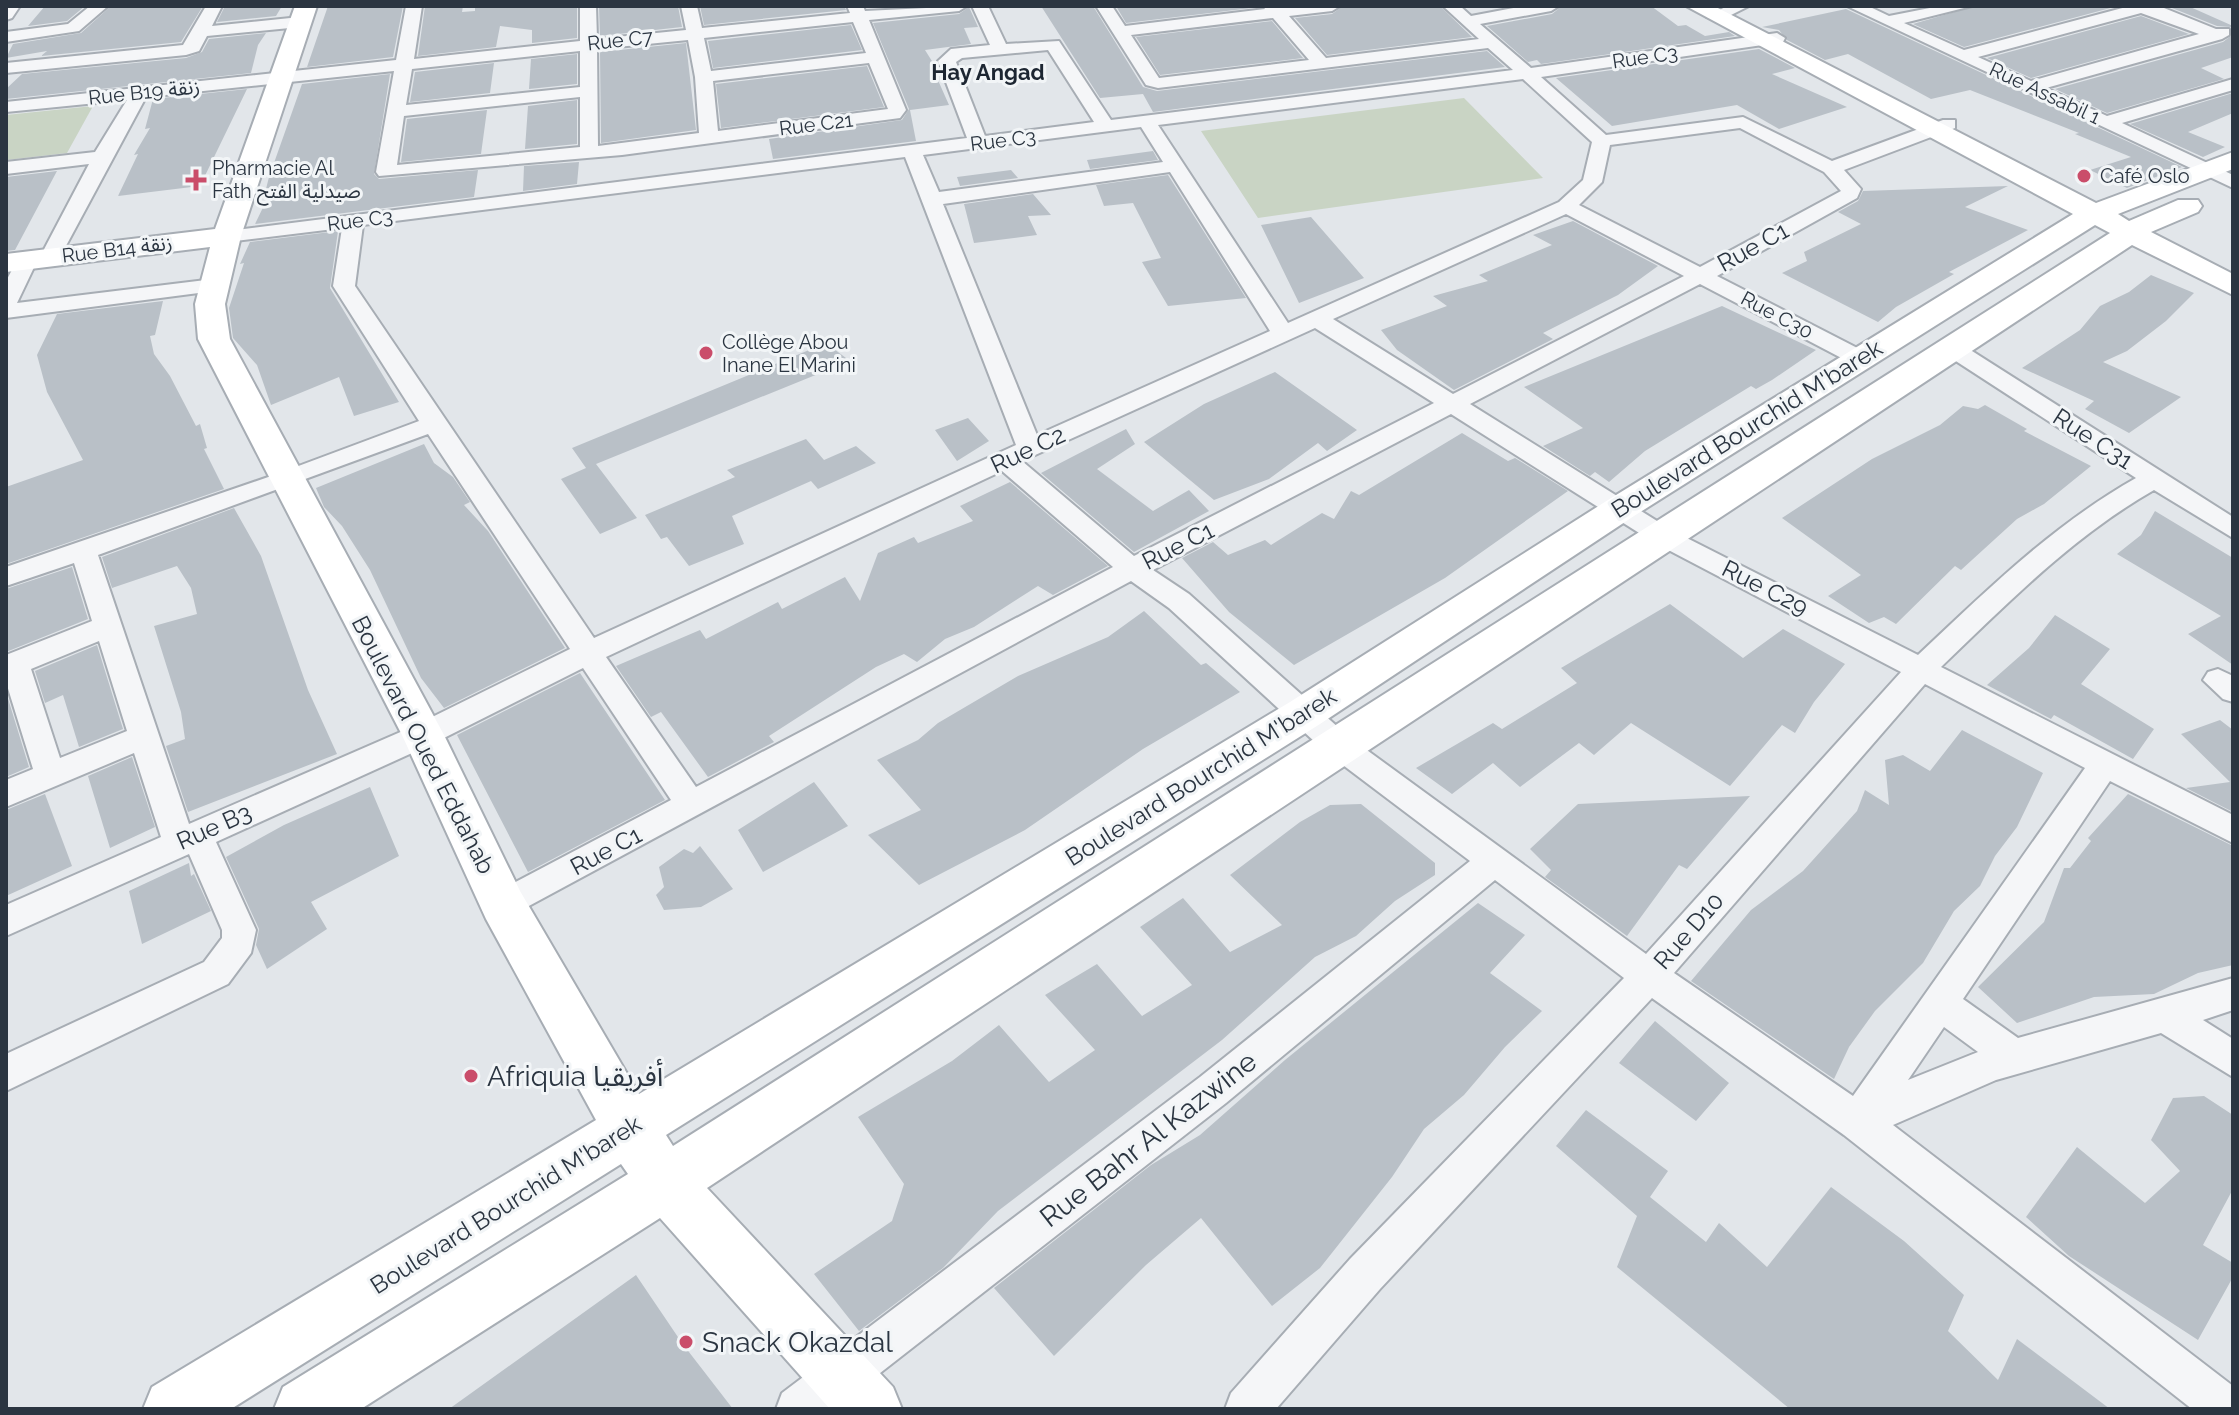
<svg xmlns="http://www.w3.org/2000/svg" width="2239" height="1415" font-family="Raleway,'Noto Sans Arabic',sans-serif">
	<style>
		.green { fill: #c9d4c4 }
		.building { fill: #b9c0c7 }
		.lines { fill: none; stroke-linecap: round; stroke-linejoin: round }
		.street-casing { stroke: #a7adb4; stroke-width: 4 }
		.secondary-casing { stroke: #a7adb4; stroke-width: 4 }
		.street { fill: #f5f6f8; fill-rule: evenodd }
		.secondary { fill: #fff; fill-rule: evenodd }
		.poi-dot { fill: #ca4d6a; stroke: #f2f5f7; stroke-width: 3 }
		.labels { text-anchor: middle; stroke-width: 6; stroke-linejoin: round; paint-order: stroke }
		.far-street-label { font-size: 20px; fill: #2b3541; stroke: #f2f5f7 }
		.far-poi-label { font-size: 20px; fill: #2b3541; stroke: #f2f5f7; text-anchor: start }
		.far-neighbourhood-label { font-size: 22px; font-weight: bold; fill: #1d2632; stroke: #f2f5f7 }
		.street-label { font-size: 24px; fill: #2b3541; stroke: #f2f5f7 }
		.near-poi-label { font-size: 28px; fill: #2b3541; stroke: #f2f5f7; text-anchor: start }
		.near-street-label { font-size: 28px; fill: #2b3541; stroke: #f2f5f7 }
	</style>
	<rect width="100%" height="100%" fill="#e2e6ea"/>
	<path class="green" d="M1464 98 1543 178 1258 218 1201 131Z
		M93 106 67 153 6 160V115Z"/>
	<path class="building" d="M45 6H85L67 21 28 26Z
		M111 6H203L181 42 41 56 47 51 6 58 13 44 81 33Z
		M225 6H282L276 16 217 22Z
		M328 6H403L393 57 307 67Z
		M425 6H463L462 12 475 11V6H577V38L532 43V30L500 26 496 47 418 56Z
		M599 6H678L682 27 600 36Z
		M700 6H844L846 10 704 25Z
		M1041 6H1093L1143 87 1157 91 1487 51 1505 67 1153 112 1143 94 1100 98Z
		M1116 6H1260V7L1126 23Z
		M1343 6H1440L1472 37 1327 55 1295 18 1332 14Z
		M1562 6H1651L1678 26 1686 25 1705 36 1729 32 1735 36 1541 64 1537 60 1528 62 1487 26 1552 14Z
		M1975 6H2118L1964 47 1913 24Z
		M2167 6H2188L2233 26V57L2201 68 2224 79 2107 113 2055 89 2223 42 2232 35 2231 27 2217 26Z
		M969 7 978 27 964 28 971 44 925 50 940 74 937 78 949 105 910 110 916 141 773 159 769 139 902 120 909 109 873 23 959 14Z
		M1846 9 2182 167 2127 188 2090 170 2131 157 2075 134 2079 133 1970 90 1931 99 1848 54 1825 60 1787 40 1779 30 1762 27Z
		M2141 16 2189 34 2031 78 1987 58Z
		M1272 21 1303 58 1160 75 1136 37Z
		M851 25 862 50 713 68 708 41Z
		M266 33 258 45 251 73 6 99V89L22 74 186 58 202 52 209 39Z
		M686 43 696 130 601 143 600 52Z
		M1759 49 1795 68 1772 74 1847 107 1779 129 1737 105 1612 126 1556 78Z
		M577 54V84L529 89 531 59Z
		M494 63 490 93 410 102 415 72Z
		M867 66 884 107 721 128 716 84Z
		M390 74 374 174 379 179 478 170 474 197 255 224 270 193H265L269 177 302 84Z
		M247 89 200 186 118 196 138 154 134 155 150 128 145 129 153 99Z
		M2233 93V113L2188 132 2225 147 2203 157 2130 124Z
		M577 100V144L525 149 528 106Z
		M487 110 481 154 401 162 407 119Z
		M1153 151 1158 160 1090 169 1087 160Z
		M579 162 577 184 523 191 524 166Z
		M1011 170 1018 178 960 186 957 177Z
		M57 171 15 250 6 251V177Z
		M1168 175 1246 298 1168 306 1142 262 1161 258 1133 203 1104 206 1096 185Z
		M2008 186 1965 207 2028 230 1949 272 1954 274 1896 307 1878 322 1782 273 1807 261 1804 252 1861 224 1838 212 1858 201 1863 191Z
		M1033 194 1051 215 1028 216 1037 235 974 243 964 204Z
		M1311 217 1364 278 1299 303 1261 225Z
		M1573 221 1658 266 1618 295 1543 333 1553 339 1454 390 1397 350 1381 330 1447 306 1433 296 1488 281 1479 275 1552 245 1533 235Z
		M338 231 330 288 399 402 354 416 339 377 271 405 257 365 233 338 229 308 244 263 240 264 250 242Z
		M2151 275 2194 293 2166 321 2127 351 2103 362 2181 397 2129 433 2085 409 2094 401 2022 368 2080 330 2100 306 2129 292Z
		M163 301 155 335 150 336 154 354 170 376 196 426 200 424 207 448 204 449 224 489 6 564V487L83 460 47 392 37 355 57 314Z
		M1722 306 1816 350 1772 380 1756 389 1751 386 1645 451 1609 482 1595 472 1590 476 1543 446 1583 428 1524 387Z
		M826 343 850 361 596 464 637 518 600 534 561 479 586 468 572 448Z
		M1275 372 1357 430 1327 451 1318 443 1269 479 1214 500 1144 442 1204 404Z
		M1985 405 2027 429 2024 431 2091 466 2044 504 2017 519 1961 570 1955 566 1896 624 1884 617 1869 623 1828 596 1861 575 1782 518 1872 459 1940 425 1963 406 1978 409Z
		M968 418 989 441 957 461 935 430Z
		M1126 429 1135 444 1097 469 1153 511 1189 490 1209 511 1134 552 1041 473Z
		M1462 433 1508 461 1515 458 1568 491 1445 578 1294 665 1229 612 1182 558 1213 542 1228 555 1265 540 1271 545 1322 513 1334 519 1351 491 1359 495Z
		M806 439 824 460 856 446 876 463 818 489 811 481 732 516 744 544 689 566 667 537 661 539 645 515 735 477 727 470Z
		M424 444 434 463 453 477 470 502 464 505 488 531 565 648 444 708 421 678 370 570 342 526 324 507 316 488Z
		M1010 482 1108 566 1053 595 1038 586 974 627 945 639 917 662 904 654 876 667 769 736 774 742 708 777 661 712 651 717 616 666 700 630 706 639 778 602 782 609 845 577 860 601 878 553 914 537 918 543 973 521 960 506Z
		M234 508 261 556 308 690 337 754 188 812 166 746 185 739 181 712 154 626 197 614 191 588 177 566 112 588 102 557Z
		M2155 511 2233 558V665L2188 634 2221 616 2117 554 2141 535Z
		M72 567 88 619 6 652V589Z
		M1670 604 1743 658 1783 629 1845 664 1814 702 1795 733 1782 725 1730 786 1631 723 1594 755 1579 743 1520 787 1493 763 1452 794 1416 768 1493 723 1502 729 1577 683 1561 668Z
		M1144 611 1201 665 1206 663 1240 692 1143 749 1025 830 919 885 868 835 921 810 877 760 918 740 938 723 1018 676 1108 637Z
		M2055 615 2110 649 2081 684 2154 729 2133 759 2054 715 2051 719 1987 685 2029 648Z
		M97 645 123 729 79 747 63 695 45 703 35 671Z
		M580 673 665 800 528 872 457 735Z
		M6 692 29 767 6 777Z
		M2220 720 2233 730V812L2186 788 2230 782 2181 734Z
		M1962 730 2043 773 2017 827 1995 856 1980 886 1954 911 1923 963 1875 1011 1849 1047 1834 1079 1691 981 1751 910 1803 871 1857 811 1865 790 1889 805 1885 760 1903 755 1930 771Z
		M132 757 155 827 110 848 88 776Z
		M814 782 848 826 763 872 738 830Z
		M370 787 399 856 311 902 327 929 267 969 256 945 259 929 226 857 284 825Z
		M45 794 72 866 6 896V810Z
		M2128 794 2233 846V965L2198 973 2154 994 2094 997 2017 1023 1978 987 2044 922 2064 868H2070L2091 841 2088 838Z
		M1750 796 1687 869 1679 865 1627 936 1545 877 1551 870 1530 849 1578 804Z
		M1361 804 1435 863V875L1395 901 1356 936 1315 957 1222 1040 998 1211 943 1268 859 1331 814 1274 892 1221 904 1184 858 1117 952 1061 999 1025 1049 1082 1095 1050 1045 995 1097 964 1142 1016 1192 985 1140 927 1183 898 1230 952 1282 925 1230 875 1300 822 1330 805Z
		M700 846 733 889 701 907 664 910 656 895 664 887 659 867 684 849 693 853Z
		M189 863 191 876 194 874 211 911 142 944 129 891Z
		M1478 903 1525 935 1490 973 1542 1011 1505 1047 1464 1095 1424 1129 1392 1177 1320 1268 1272 1306 1201 1218 1146 1265 1054 1356 994 1288 1151 1165 1200 1135 1285 1060Z
		M1655 1021 1729 1083 1696 1121 1619 1063Z
		M2204 1096 2233 1115V1189L2203 1245 2233 1263V1277L2198 1340 2069 1256 2026 1217 2077 1147 2145 1203 2180 1171 2151 1140 2173 1098Z
		M1586 1110 1668 1171 1650 1197 1706 1242 1719 1223 1767 1267 1831 1187 1904 1241 1964 1295 1948 1331 1998 1380 2017 1339 2110 1409H1790L1617 1267 1637 1216 1556 1146Z
		M636 1275 682 1343 733 1409H449Z"/>
	<g class="lines">
		<g class="street-casing">
			<path id="street" d="M6 6H20L12 18 6 20Z
				M90 6H108L79 31 6 42V32L68 24Z
				M206 6H222L212 26 300 17 308 22 300 27 207 36 199 51 186 55 6 73V63L183 45Z
				M406 6H422L414 59 580 41V6H596L597 39 686 30 681 6H697L702 28 850 13 847 6H863L865 11 967 6 959 11 869 20 906 110 900 118 622 155 379 176 376 172 394 71 146 97 60 257 57 261H43L40 257 89 164 6 174V162L95 152 127 100 6 112V102L396 60ZM853 22 866 53 711 71 704 38ZM688 40 695 77 699 133 598 146 597 49ZM580 51V87L406 105 412 69ZM869 63 888 109 718 131 713 81ZM580 97V147L397 165 404 116Z
				M972 6H988L1006 44 1059 41 1111 120 1513 70 1488 48 1158 88 1146 85 1096 6H1112L1125 26 1265 9 1263 6H1340L1332 11 1289 16 1326 58 1479 39 1443 6H1460L1471 16 1524 6H1559L1551 11 1480 24 1531 68 1777 33 1785 38 1783 42 1541 77 1606 135 1743 117 1832 161 1943 120H1955V128L1844 170 1861 189 1857 198 1717 276 1867 353 1870 358 1867 363H1851L1700 284 1470 404 1673 531 1918 655C1987 590 2053 525 2136 478L1945 354 1942 349 1945 344H1961L2233 517V538L2154 490C2072 537 2009 602 1941 667L2233 815V843L2110 781 1963 999 2018 1038 2233 978V1010L2203 1020 2233 1039V1077L2161 1033 1996 1080 1893 1125 2233 1386V1409H2192L1844 1135 1652 998 1380 1289 1276 1409H1225L1231 1393 1350 1259 1624 978 1495 880 1226 1103 834 1409H776L782 1393 1200 1077 1470 861 1327 753 1169 608 1131 581 503 920 491 915 486 905 491 895 671 800 583 668 434 743 216 842 256 930 251 953 228 984 6 1091V1054L204 962 222 938V930L189 854 6 936V905L161 837 134 753 6 807V780L33 769 6 682V655L92 621 74 563 6 586V567L277 474 419 421 333 286 342 228 227 242 220 240 217 236 220 232 967 138 938 61 951 49 990 45ZM1273 18 1309 60 1159 78 1131 35ZM1048 50 1094 122 985 136 956 62 962 58ZM1523 79 1592 142 1583 180 1559 202 1288 323 1158 125ZM1141 127 1163 162 939 192 923 155ZM1740 128 1824 172 1841 191 1700 267 1579 205 1602 182 1610 145ZM905 157 1016 445 594 638 355 286 363 225ZM1170 172 1270 331 1037 435 943 204ZM1566 214 1684 276 1453 394 1333 319ZM1315 328 1434 403 1134 556 1022 461ZM1451 414 1655 543 1901 672 1646 954 1349 737 1189 594 1153 570ZM428 434 570 649 412 727 189 824 98 555ZM1002 471 1113 567 696 787 606 657ZM99 641 127 731 60 758 31 669ZM1925 684 2085 768 1853 1096 1674 973ZM1944 1027 1978 1052 1908 1080Z
				M1727 6H1749L1721 20 1707 17Z
				M1847 6H1868L1889 16 1940 6H1972L1904 23 1964 50 2130 6H2159L2216 29H2229V35L2222 39 2046 88 2107 116 2233 79V90L2122 123 2233 175V188ZM2141 13 2199 34 2031 81 1978 57Z
				M26 255 37 261 17 303 214 279 225 285 214 291 6 318V281L19 257Z
				M2218 669 2233 676V702L2223 699 2203 680 2208 672Z"/>
		</g>
		<g class="secondary-casing">
			<path id="secondary" d="M295 6H317L241 236 225 304 230 339 444 735 520 891 639 1094 1290 702 1608 500 2073 214 1686 6H1714L2096 203 2233 152V169L2118 214 2129 221 2178 200H2198L2202 206 2198 212 2151 232 2233 274V295L2132 245 707 1188 893 1387 902 1409H830L660 1218 361 1409H274L283 1387 628 1174 621 1164 231 1409H143L152 1387 596 1120 486 919 402 735 198 339 195 304 210 247 6 272V254L215 229ZM2095 225 2110 233 673 1146 666 1135 1320 724 1634 516Z"/>
		</g>
		<use href="#street" class="street"/>
		<use href="#secondary" class="secondary"/>
	</g>
	<g class="poi-dot">
		<circle cx="2084" cy="176" r="8"/>
		<path d="M192 168h8v8h8v8h-8v8h-8v-8h-8v-8h8z"/>
		<circle cx="706" cy="353" r="8"/>
		<circle cx="471" cy="1076" r="8"/>
		<circle cx="686" cy="1342" r="8"/>
	</g>
	<g class="labels">
		<g class="far-street-label">
			<text transform="translate(620 40) rotate(-6)" y="7">Rue C7</text>
			<text transform="translate(1645 57) rotate(-8)" y="7">Rue C3</text>
			<text transform="translate(144 92) rotate(-6)" y="7">Rue B19 زنقة</text>
			<text transform="translate(2045 93) rotate(25)" y="7">Rue Assabil 1</text>
			<text transform="translate(816 124) rotate(-7)" y="7">Rue C21</text>
			<text transform="translate(1003 140) rotate(-7)" y="7">Rue C3</text>
			<text transform="translate(360 220) rotate(-7)" y="7">Rue C3</text>
			<text transform="translate(117 249) rotate(-7)" y="7">Rue B14 زنقة</text>
			<text transform="translate(1777 315) rotate(28)" y="7">Rue C30</text>
		</g>
		<g class="far-poi-label">
			<text x="212" y="175">Pharmacie Al<tspan x="212" dy="23">Fath صيدلية الفتح</tspan></text>
			<text x="2100" y="183">Café Oslo</text>
			<text x="722" y="349">Collège Abou<tspan x="722" dy="23">Inane El Marini</tspan></text>
		</g>
		<g class="far-neighbourhood-label">
			<text x="988" y="80">Hay Angad</text>
		</g>
		<g class="street-label">
			<text transform="translate(1753 247) rotate(-29)" y="8">Rue C1</text>
			<text transform="translate(1747 429) rotate(-32)" y="8">Boulevard Bourchid M'barek</text>
			<text transform="translate(2093 439) rotate(33)" y="8">Rue C31</text>
			<text transform="translate(1028 450) rotate(-25)" y="8">Rue C2</text>
			<text transform="translate(1178 546) rotate(-27)" y="8">Rue C1</text>
			<text transform="translate(1765 588) rotate(27)" y="8">Rue C29</text>
			<text transform="translate(423 745) rotate(63)" y="8">Boulevard Oued Eddahab</text>
			<text transform="translate(1201 777) rotate(-32)" y="8">Boulevard Bourchid M'barek</text>
			<text transform="translate(214 827) rotate(-24)" y="8">Rue B3</text>
			<text transform="translate(606 851) rotate(-28)" y="8">Rue C1</text>
			<text transform="translate(1689 931) rotate(-49)" y="8">Rue D10</text>
			<text transform="translate(506 1205) rotate(-32)" y="8">Boulevard Bourchid M'barek</text>
		</g>
		<g class="near-poi-label">
			<text x="487" y="1086">Afriquia أفريقيا</text>
			<text x="702" y="1352">Snack Okazdal</text>
		</g>
		<g class="near-street-label">
			<text transform="translate(1148 1139) rotate(-38)" y="10">Rue Bahr Al Kazwine</text>
		</g>
	</g>
	<rect width="2239" height="1415" fill="none" stroke="#2b3541" stroke-width="16"/>
</svg>
